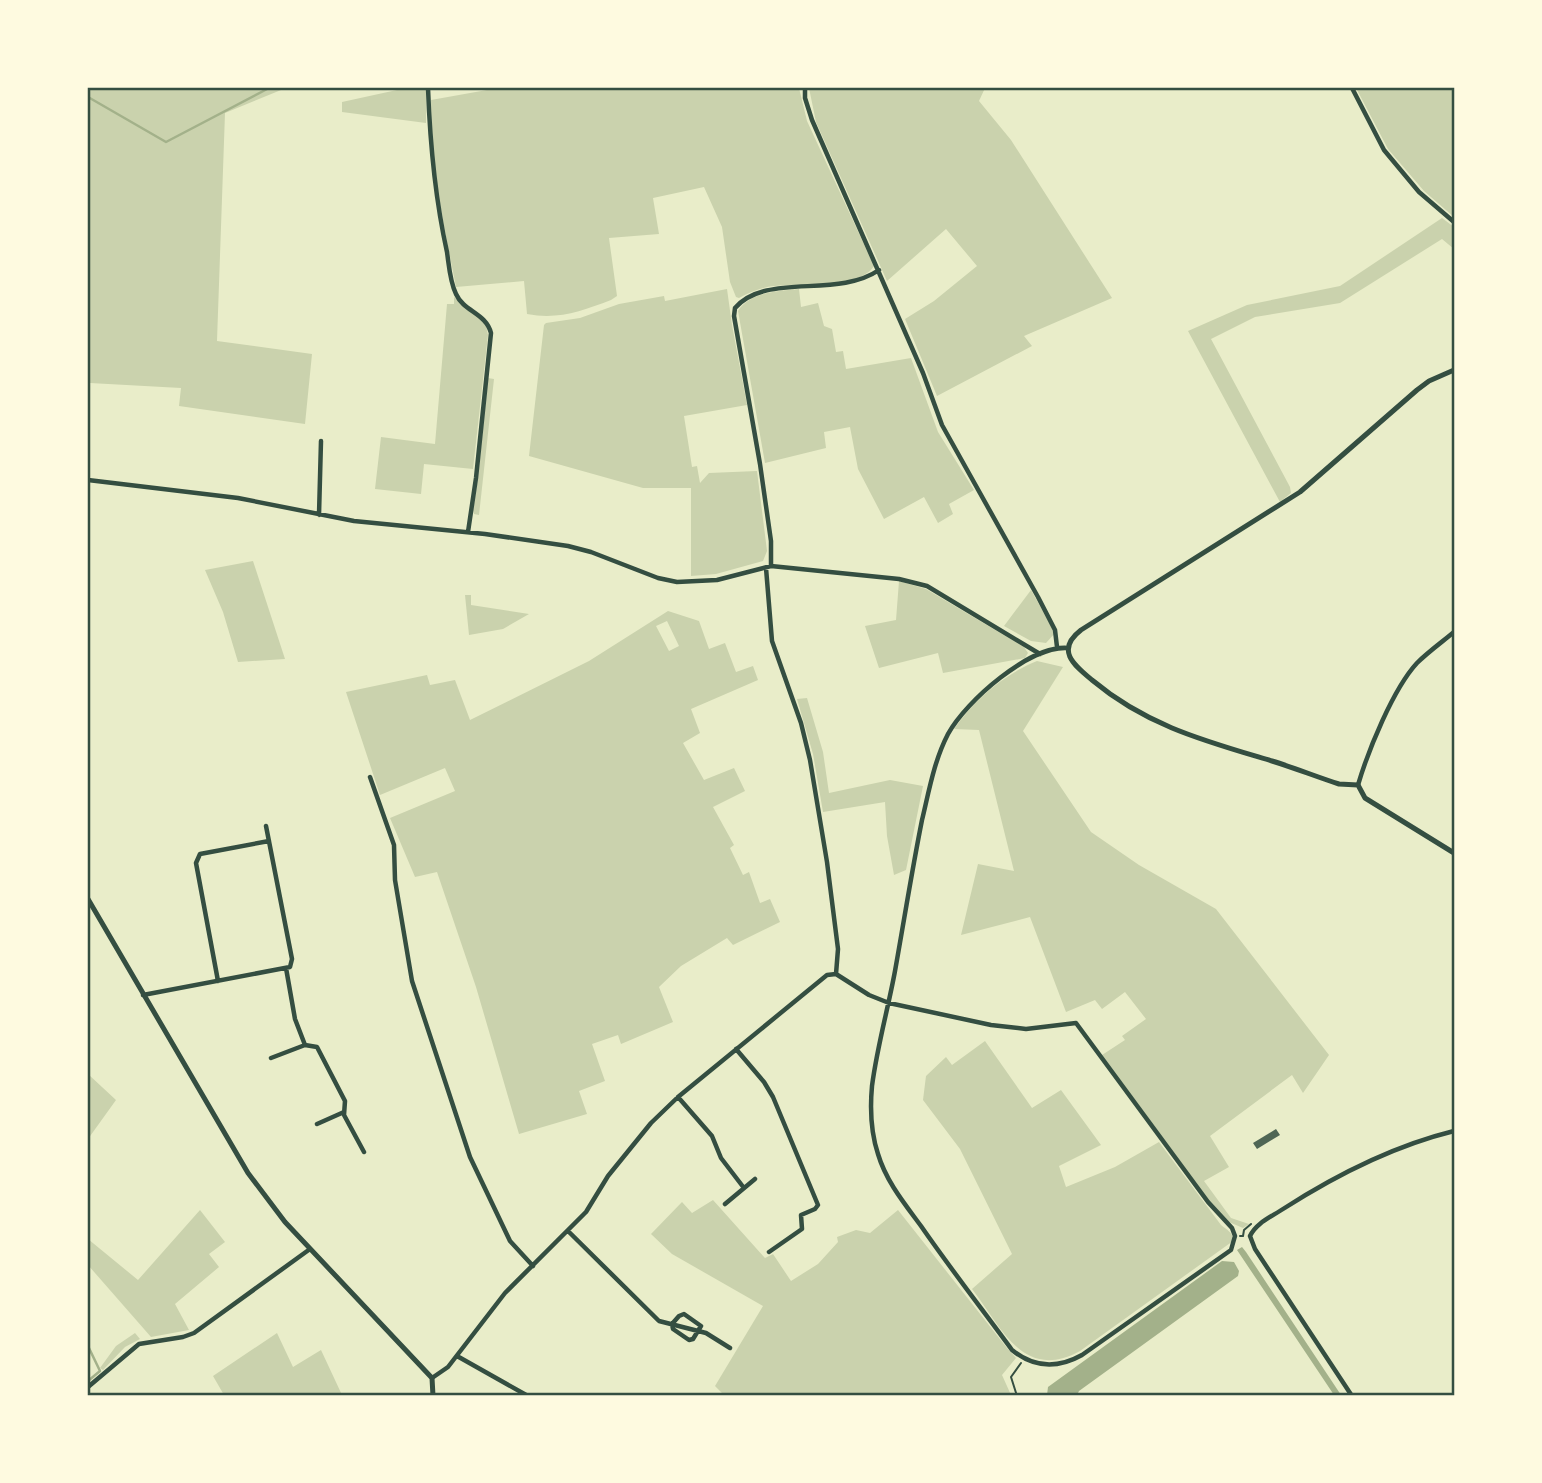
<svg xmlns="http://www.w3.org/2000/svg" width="1542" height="1483" font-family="'Nunito Sans',sans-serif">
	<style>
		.green { fill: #cad2ad; fill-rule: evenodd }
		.water { fill: #a3b18a }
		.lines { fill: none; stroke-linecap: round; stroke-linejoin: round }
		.stream { stroke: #a3b18a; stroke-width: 2.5 }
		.building { fill: #4f6655 }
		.path { stroke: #344e41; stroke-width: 2 }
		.minor { stroke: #344e41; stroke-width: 4.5 }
		.tertiary { stroke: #344e41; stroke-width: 5 }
		.neatline { fill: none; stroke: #344e41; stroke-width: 2.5 }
	</style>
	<rect width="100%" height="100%" fill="#e9edc9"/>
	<path class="green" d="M88 88H286L225 113 217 341 312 354 305 424 179 406 181 388 90 383 88 307Z
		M406 88H426V123L342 112V102Z
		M498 88H799L807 121 874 266C860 289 800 283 775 286 762 287 751 292 739 298L736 297 730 282 722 227 704 187 653 198 659 234 609 238 617 296 611 300C582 311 558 320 527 314L524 281 456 287C444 226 430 163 431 100Z
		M809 88H985L979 101 1011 140 1112 298 1024 336 1032 346 937 396 905 319 934 301 977 266 946 229 887 281 816 122Z
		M1356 88H1454V217L1424 191 1388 149Z
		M1442 218 1454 227V249L1442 239 1340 303 1255 317 1211 339 1290 487 1291 493 1280 502 1188 331 1247 305 1340 286Z
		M727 289 732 325 747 405 684 416 692 467 697 466 700 483 709 473 757 471 767 551 763 561 716 574 691 576V488H643L529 456 544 325 546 323 580 318 619 304 664 296 665 301Z
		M799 289 801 307 818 303 824 326 832 329 836 352 843 351 846 369 911 358 938 432 974 490 949 504 953 514 938 523 924 497 884 519 858 469 850 427 824 432 826 448 765 463 738 311C749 292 779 291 799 289Z
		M454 297 485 321 488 335 473 469 424 464 421 494 375 489 381 437 435 444 447 304H454Z
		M488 378 494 379 479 515 474 514 473 510 478 478Z
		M253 561 285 659 238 662 223 612 205 570Z
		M899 581 926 589 1024 647 1028 653 1025 658 943 673 938 653 879 668 865 626 896 620Z
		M1031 590 1055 633 1046 643 1031 641 1004 626Z
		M465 595H471V605L529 614 503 629 469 635Z
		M668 611 699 621 709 649 725 643 736 672 753 666 758 680 691 709 700 733 683 743 704 780 734 768 745 791 713 807 734 845 730 848 743 875 749 872 760 903 770 899 780 922 733 945 727 938 681 966 659 987 673 1022 621 1044 618 1035 592 1044 605 1081 579 1091 587 1114 519 1134 476 987 437 872 415 877 390 818 455 791 445 768 380 795 346 692 427 675 430 685 455 680 470 720 589 661ZM667 621 679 646 669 651 656 626Z
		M1037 661 1063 667 1023 731 1091 832 1139 865 1216 909 1329 1055 1303 1093 1292 1075 1210 1136 1229 1167 1204 1181 1231 1218 1249 1224 1243 1228 1229 1222 1216 1210 1102 1055 1125 1040 1122 1036 1146 1019 1125 992 1102 1009 1095 1000 1066 1012 1030 917 961 935 978 864 1014 871 979 730 954 729C975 699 1003 675 1037 661Z
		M807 698 823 752 829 793 890 780 923 786 906 870 894 875 887 836 885 802 823 812 813 754 797 699Z
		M985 1041 1032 1108 1061 1090 1101 1145 1059 1166 1066 1187 1115 1167 1159 1142 1221 1225C1227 1230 1234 1233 1233 1241L1080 1351C1023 1382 1002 1328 972 1289L1012 1254 960 1149 923 1100 926 1076 946 1057 952 1065Z
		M88 1074 116 1100 88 1139Z
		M713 1200 765 1258 773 1254 791 1281 818 1264 838 1242 837 1237 856 1230 870 1233 898 1210 1007 1348 1016 1358 1002 1375 1011 1395H724L715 1386 763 1306 672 1254 651 1234 682 1202 692 1213Z
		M200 1210 225 1242 209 1254 219 1267 175 1304 189 1330 151 1337 88 1265V1239L138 1280Z
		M135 1333 140 1339 125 1347 103 1370 100 1368 116 1346Z
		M277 1333 293 1367 321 1350 342 1395H224L213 1376Z"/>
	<path class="water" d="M1242 1247 1246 1252 1341 1395H1334L1237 1250Z
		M1222 1261 1234 1262 1239 1271 1238 1276 1079 1391 1077 1395H1047L1048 1387Z"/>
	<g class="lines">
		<path class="stream" d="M88 97 166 142 269 88
			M88 1346 100 1371 88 1381"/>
	</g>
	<path class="building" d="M1276 1129 1280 1135 1257 1149 1253 1143Z"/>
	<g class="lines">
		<path class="path" d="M1240 1236H1243L1244 1230 1251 1224
			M1017 1396 1011 1377 1021 1363"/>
		<path class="minor" d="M428 88C430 143 435 198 447 252 449 266 450 282 456 294 464 312 486 313 491 333L476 478 468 532
			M805 88V98L812 120 923 373 942 425 1038 597 1055 630 1057 647
			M1352 88 1384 150 1419 192 1454 222
			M88 480 238 498 354 521 485 534 568 546 591 552 658 578 677 582 717 580 771 566 899 579 927 586 1040 654
			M319 515 321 441
			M771 566V541L760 464 734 316 735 308C766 272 837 299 879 270
			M766 568 772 641 801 723 810 760 827 862 838 949 836 974
			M370 777 394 845 395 880 412 981 470 1157 510 1241 533 1266
			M1358 785C1368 751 1393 689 1417 663 1428 652 1442 642 1454 632
			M286 968 295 1019 305 1045 317 1047 345 1101 344 1115 364 1152
			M218 981 196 863 200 854 269 841
			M143 995 290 967 292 959 266 826
			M736 1049 764 1082 773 1097 818 1205 815 1209 801 1215 802 1229 769 1252
			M271 1058 305 1045
			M678 1097 712 1136 721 1158 744 1188
			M317 1124 344 1112
			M725 1204 755 1179
			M568 1231 659 1321 706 1333 730 1348
			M684 1314 701 1326 693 1339 689 1340 673 1329 672 1324 679 1316Z
			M457 1356 528 1396
			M432 1378 448 1367 505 1293 586 1212 608 1176 651 1123 678 1097 827 975 836 974 869 995 889 1003 991 1025 1026 1029 1076 1023 1208 1202 1232 1228 1235 1236 1231 1250 1082 1355C1057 1369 1034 1368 1012 1350 982 1309 950 1268 921 1226 904 1203 886 1181 878 1154 871 1133 870 1108 872 1086 877 1047 888 1009 895 971 904 921 912 870 922 820 929 791 934 761 948 734 966 701 1030 645 1068 648
			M88 1387 139 1344 183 1337 194 1333 310 1249
			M1352 1396 1255 1249 1250 1236C1256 1223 1271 1217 1283 1209 1336 1175 1393 1146 1454 1131"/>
		<path class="tertiary" d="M1454 370 1429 381 1417 390 1300 492 1081 630C1055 650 1074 665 1092 680 1147 726 1205 741 1272 761 1295 768 1317 777 1339 784L1358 785 1365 798 1454 853
			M88 899 248 1173 285 1222 432 1378 433 1396"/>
	</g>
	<rect width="1542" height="1483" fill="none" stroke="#fefae0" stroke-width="178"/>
	<rect x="89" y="89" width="1364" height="1305" class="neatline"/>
</svg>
